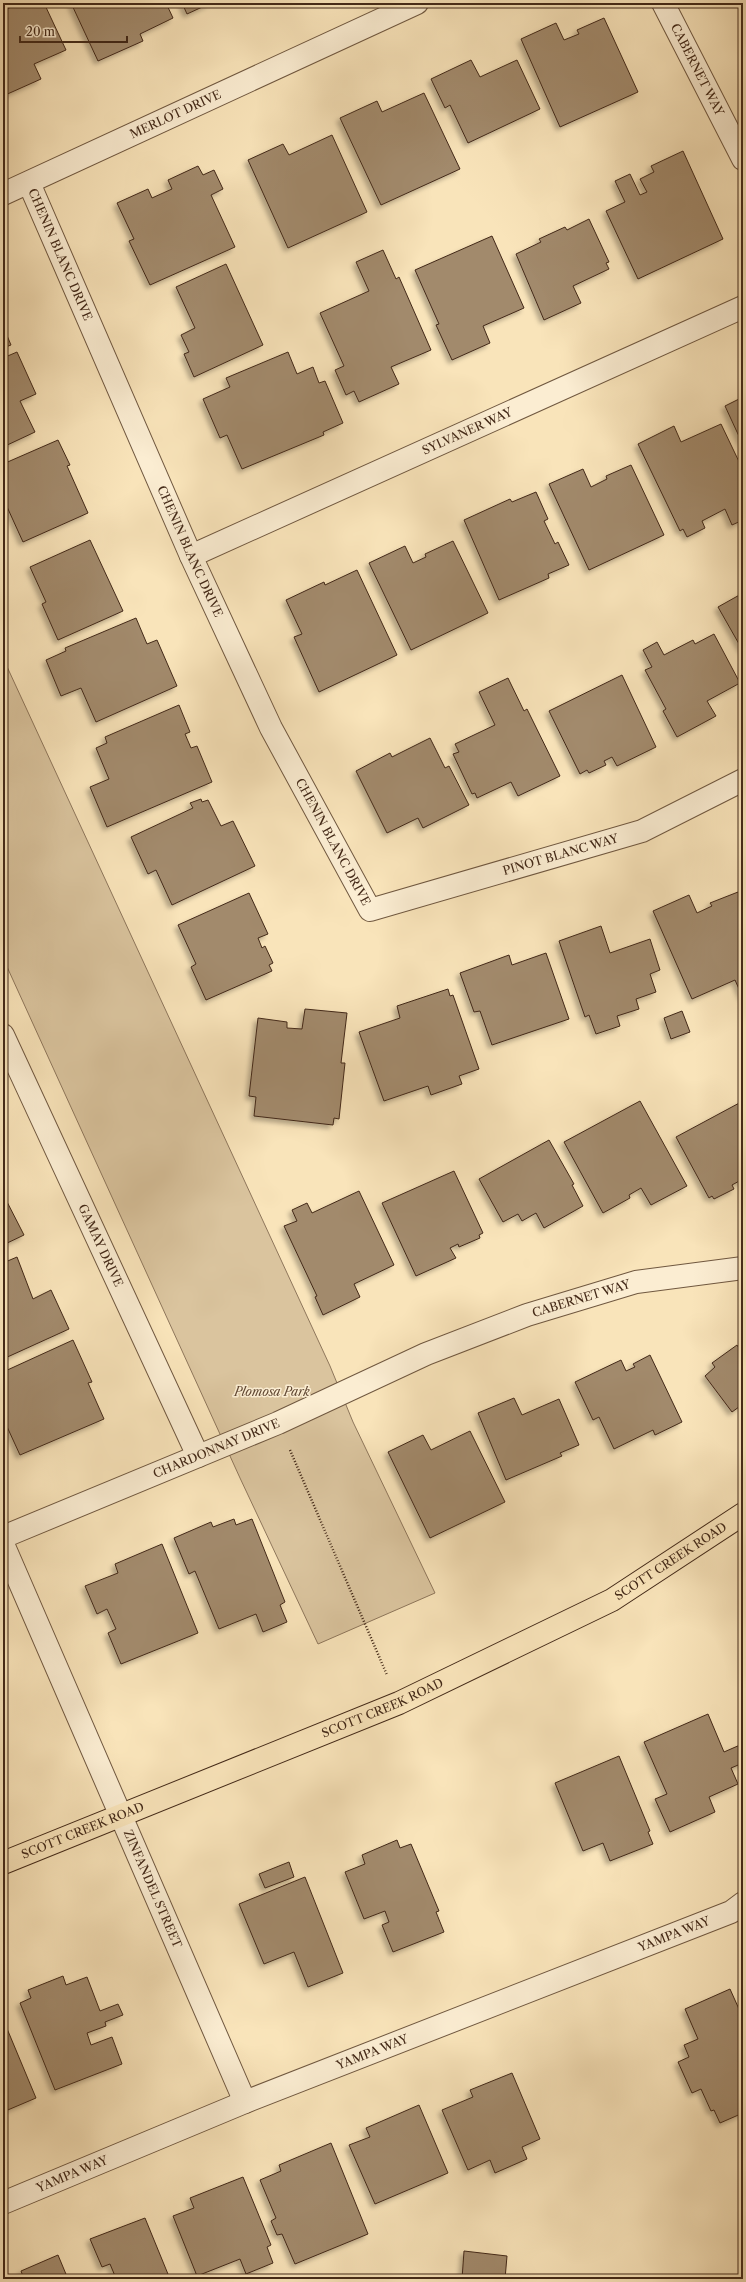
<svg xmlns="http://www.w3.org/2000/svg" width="746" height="2282" font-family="'Libre Caslon Text',serif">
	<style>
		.green { fill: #dac49e; stroke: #8e765b }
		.building { fill: #a28a6c; stroke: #432918; filter: url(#shadow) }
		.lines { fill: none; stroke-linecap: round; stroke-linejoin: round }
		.minor-casing { stroke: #705840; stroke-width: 24 }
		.major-casing { stroke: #432918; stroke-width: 24 }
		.path { stroke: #432918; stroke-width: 2.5; stroke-dasharray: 1 2; stroke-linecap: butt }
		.minor { stroke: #fbedd2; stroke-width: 22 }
		.major { stroke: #f9e4ba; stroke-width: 22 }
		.labels { text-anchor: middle; stroke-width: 3; stroke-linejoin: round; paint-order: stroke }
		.street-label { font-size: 12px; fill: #432918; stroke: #fbedd2 }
		.park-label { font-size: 12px; font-style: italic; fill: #614833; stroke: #fbedd2 }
	</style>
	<defs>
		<filter id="shadow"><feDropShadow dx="-3.5" dy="3.5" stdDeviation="2" flood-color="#0004"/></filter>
	</defs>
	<rect width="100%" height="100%" fill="#f9e4ba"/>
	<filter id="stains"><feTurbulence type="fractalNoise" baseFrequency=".005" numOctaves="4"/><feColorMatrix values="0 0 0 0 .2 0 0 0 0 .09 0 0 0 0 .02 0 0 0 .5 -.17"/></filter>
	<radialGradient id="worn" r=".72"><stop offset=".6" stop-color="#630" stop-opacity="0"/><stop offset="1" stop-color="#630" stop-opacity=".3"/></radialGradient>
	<path class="green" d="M3 658 330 1366 353 1422 435 1593 318 1644 240 1478 3 958Z"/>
	<path class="building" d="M19 3H44L66 50 34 64 41 79 3 96V11Z
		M71 3H166L173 18 140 34 143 41 98 61Z
		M182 3H211L187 14Z
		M604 18 638 92 560 127 521 39 556 23 564 40 579 34 577 30Z
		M471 60 480 77 517 60 540 109 468 143 450 105 445 108 431 79Z
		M424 93 460 169 381 205 340 118 377 101 382 112Z
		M332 135 367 212 288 248 248 160 283 144 289 155Z
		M683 151 723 239 638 279 606 211 625 202 615 181 630 174 640 195 647 192 640 179 654 172 651 166Z
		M198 166 203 175 214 170 223 189 211 195 235 247 150 285 129 241 134 239 117 203 148 189 152 198 172 189 168 180Z
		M589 219 609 262 606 263 609 269 573 286 581 303 544 320 516 254 541 242 539 239 565 227 567 230Z
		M492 236 524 308 483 326 490 343 452 360 436 325 439 324 415 270Z
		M383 250 396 279 399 277 431 350 391 367 399 384 359 402 354 391 346 395 335 370 344 366 320 313 369 291 356 262Z
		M226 264 263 345 194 377 184 354 189 352 181 335 195 328 176 287Z
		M3 326 11 345 3 348Z
		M17 352 36 394 20 401 35 432 3 447V358Z
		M288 352 297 374 313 367 319 383 325 381 343 423 323 432 324 435 242 469 227 435 220 438 203 399 230 387 226 378Z
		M743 397V445L725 406Z
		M721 424 743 470V520L732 525 725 509 702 521 705 528 687 537 683 529 680 531 638 444 674 426 681 442Z
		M58 440 70 465 67 466 88 513 23 542 3 498V464Z
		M631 465 664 535 589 570 549 484 583 469 591 487 607 479 606 476Z
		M536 492 548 519 544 521 555 544 558 542 569 565 548 574 549 578 499 600 464 520 510 499 512 502Z
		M90 540 123 611 58 640 42 604 46 602 30 567Z
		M453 541 488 613 411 650 369 563 405 546 413 563 426 557 425 554Z
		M357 570 397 655 319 692 294 637 302 634 286 600 324 582 325 585Z
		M743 593V651L718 607Z
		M136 618 147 644 157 640 177 686 96 722 81 688 61 696 46 660 66 651 65 648Z
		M714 634 740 683 707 701 716 716 677 737 663 711 666 709 645 670 652 667 643 650 657 642 664 655 693 640 695 644Z
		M622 675 656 747 617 766 612 757 604 761 606 765 589 773 587 770 580 774 549 711Z
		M508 678 524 711 527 709 560 776 518 796 511 782 477 798 475 793 472 794 453 754 459 752 455 744 495 725 479 692Z
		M179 705 190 732 185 734 191 748 197 746 212 782 107 827 90 787 109 779 96 748 107 743 105 737Z
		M430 738 445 768 449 766 469 805 423 828 418 818 387 833 356 771 390 753 392 757Z
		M201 799 202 802 208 800 221 826 233 821 255 866 172 905 156 870 148 874 131 837 193 808 190 803Z
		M738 892 743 903V998L735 980 692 999 653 911 689 895 697 913 712 906 710 903Z
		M249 893 268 934 258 938 262 948 265 946 273 963 269 965 272 971 206 1000 191 967 196 964 178 925Z
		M601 926 610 953 650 939 660 970 650 974 656 992 636 999 639 1009 617 1016 620 1026 596 1034 589 1015 585 1017 559 941Z
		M546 953 569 1019 492 1045 480 1011 474 1012 460 973 509 955 512 965Z
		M448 989 450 996 453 995 479 1069 459 1076 462 1084 431 1095 428 1086 384 1101 359 1032 400 1018 397 1006Z
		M305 1009 347 1013 341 1063H345L339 1119 334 1118 333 1125 254 1116 256 1097 249 1096 258 1018 287 1022V1028L302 1029Z
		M682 1011 690 1032 671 1039 664 1018Z
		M640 1101 687 1186 651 1205 641 1188 629 1195 630 1198 603 1213 564 1142Z
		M743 1101V1185L741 1180 732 1185 734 1189 714 1199 712 1196 709 1198 676 1137Z
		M549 1140 574 1184 572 1185 583 1206 544 1228 536 1213 522 1221 518 1214 503 1222 479 1179Z
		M454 1171 483 1233 479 1235 480 1238 459 1247 458 1244 450 1248 456 1258 416 1276 382 1203Z
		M359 1191 394 1265 354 1284 360 1297 323 1315 315 1297 317 1296 284 1226 297 1221 292 1210 307 1203 312 1213Z
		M3 1194 24 1235 3 1245Z
		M17 1257 33 1299 51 1290 69 1329 3 1359V1263Z
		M73 1340 92 1382 88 1383 104 1419 20 1455 3 1418V1372Z
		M737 1345 740 1350 743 1347V1404L732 1412 705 1376 715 1367 712 1363Z
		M650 1355 682 1422 655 1435 653 1430 614 1449 599 1417 593 1420 575 1382 621 1360 626 1371 635 1367 633 1364Z
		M514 1398 522 1415 559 1399 579 1445 560 1453 562 1456 506 1480 478 1413Z
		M470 1431 505 1502 430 1538 388 1452 423 1435 431 1450Z
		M234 1519 236 1525 252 1519 285 1602 280 1605 287 1622 263 1632 256 1614 219 1629 195 1571 189 1574 174 1538 211 1522 213 1527Z
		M162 1544 198 1633 121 1664 108 1633 116 1629 107 1609 97 1614 85 1586 118 1573 115 1564Z
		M708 1714 724 1752 740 1745 743 1752V1763L731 1768 738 1784 709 1797 715 1812 670 1832 655 1799 667 1794 644 1742Z
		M619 1756 650 1831 648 1832 653 1844 610 1861 603 1843 583 1851 555 1783Z
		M397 1840 400 1848 411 1844 439 1911 436 1912 444 1932 393 1952 382 1925 389 1922 385 1911 364 1919 345 1872 365 1864 362 1855Z
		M289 1862 294 1877 265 1888 259 1874Z
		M305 1877 343 1973 308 1987 294 1952 264 1964 239 1904Z
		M63 1976 66 1985 87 1977 100 2011 118 2004 123 2015 105 2022 106 2026 87 2033 91 2045 112 2037 122 2064 55 2090 20 2003 31 1998 28 1990Z
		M730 1989 743 2018V2113L720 2123 714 2110 711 2111 701 2089 692 2093 678 2062 689 2057 684 2045 698 2039 685 2009Z
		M3 2019 36 2098 3 2112Z
		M512 2073 540 2139 522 2147 527 2159 495 2173 490 2160 468 2170 442 2110 473 2097 470 2090Z
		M419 2105 448 2173 375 2204 349 2145 370 2137 366 2128Z
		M331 2143 368 2234 295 2264 282 2234 277 2235 271 2221 276 2218 260 2180 281 2171 279 2165Z
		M243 2177 271 2245 267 2247 273 2263 246 2274 240 2259 197 2276 173 2216 194 2208 190 2198Z
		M145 2218 170 2279H107L115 2276 110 2264 102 2267 90 2239Z
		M464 2251 507 2256 505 2279H462Z
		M58 2255 68 2279H24L21 2271Z"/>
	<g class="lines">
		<g class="minor-casing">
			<g id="minor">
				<path id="s1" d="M663 3 743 159"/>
				<path id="s2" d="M29 183 191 556 271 728 370 910 642 831 743 780"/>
				<path id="s3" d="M3 194 417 3"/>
				<path id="s4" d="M191 556 743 307"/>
				<path id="s5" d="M3 1035 198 1456"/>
				<path id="s6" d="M3 1537 278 1423 426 1354 527 1315 636 1282 743 1268"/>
				<path id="s7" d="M3 1544 245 2102"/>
				<path id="s8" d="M3 2203 245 2102 731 1912 743 1903"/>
			</g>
		</g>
		<g class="major-casing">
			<g id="major">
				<path id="s9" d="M3 1863 399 1703 612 1600 743 1514"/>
			</g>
		</g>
		<path class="path" d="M290 1450 387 1675"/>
		<use href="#minor" class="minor"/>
		<use href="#major" class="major"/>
	</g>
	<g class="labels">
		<g class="street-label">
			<text dy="4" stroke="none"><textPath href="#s1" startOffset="75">CABERNET WAY</textPath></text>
			<text dy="4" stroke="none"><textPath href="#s3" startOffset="190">MERLOT DRIVE</textPath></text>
			<text dy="4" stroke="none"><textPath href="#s2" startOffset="78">CHENIN BLANC DRIVE</textPath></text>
			<text dy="4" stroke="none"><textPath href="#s4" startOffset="303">SYLVANER WAY</textPath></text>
			<text dy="4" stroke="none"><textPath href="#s2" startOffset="402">CHENIN BLANC DRIVE</textPath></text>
			<text dy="4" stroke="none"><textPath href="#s2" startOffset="726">CHENIN BLANC DRIVE</textPath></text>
			<text dy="4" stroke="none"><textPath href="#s2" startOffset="1002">PINOT BLANC WAY</textPath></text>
			<text dy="4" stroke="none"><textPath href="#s5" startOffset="232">GAMAY DRIVE</textPath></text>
			<text dy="4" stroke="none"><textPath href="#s6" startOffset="626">CABERNET WAY</textPath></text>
			<text dy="4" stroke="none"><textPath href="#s6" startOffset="231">CHARDONNAY DRIVE</textPath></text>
			<text dy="4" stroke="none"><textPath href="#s9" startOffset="734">SCOTT CREEK ROAD</textPath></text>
			<text dy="4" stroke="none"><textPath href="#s9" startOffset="410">SCOTT CREEK ROAD</textPath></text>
			<text dy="4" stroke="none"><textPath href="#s9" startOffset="86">SCOTT CREEK ROAD</textPath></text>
			<text dy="4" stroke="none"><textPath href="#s7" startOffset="376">ZINFANDEL STREET</textPath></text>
			<text dy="4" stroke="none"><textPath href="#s8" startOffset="723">YAMPA WAY</textPath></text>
			<text dy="4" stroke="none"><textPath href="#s8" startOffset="399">YAMPA WAY</textPath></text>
			<text dy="4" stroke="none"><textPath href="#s8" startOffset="75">YAMPA WAY</textPath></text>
		</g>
		<g class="park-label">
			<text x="272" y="1396">Plomosa Park</text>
		</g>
	</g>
	<rect width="746" height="2282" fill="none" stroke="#f9e4ba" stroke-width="16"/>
	<rect x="4" y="4" width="738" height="2274" fill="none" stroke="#432918" stroke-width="2"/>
	<rect x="8" y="8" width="730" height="2266" fill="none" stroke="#432918"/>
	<path d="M20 36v6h107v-6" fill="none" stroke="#432918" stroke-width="2"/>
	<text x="26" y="36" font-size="12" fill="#432918" stroke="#fbedd2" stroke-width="3" paint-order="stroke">20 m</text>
	<rect width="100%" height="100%" filter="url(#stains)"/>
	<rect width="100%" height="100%" fill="url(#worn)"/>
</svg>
